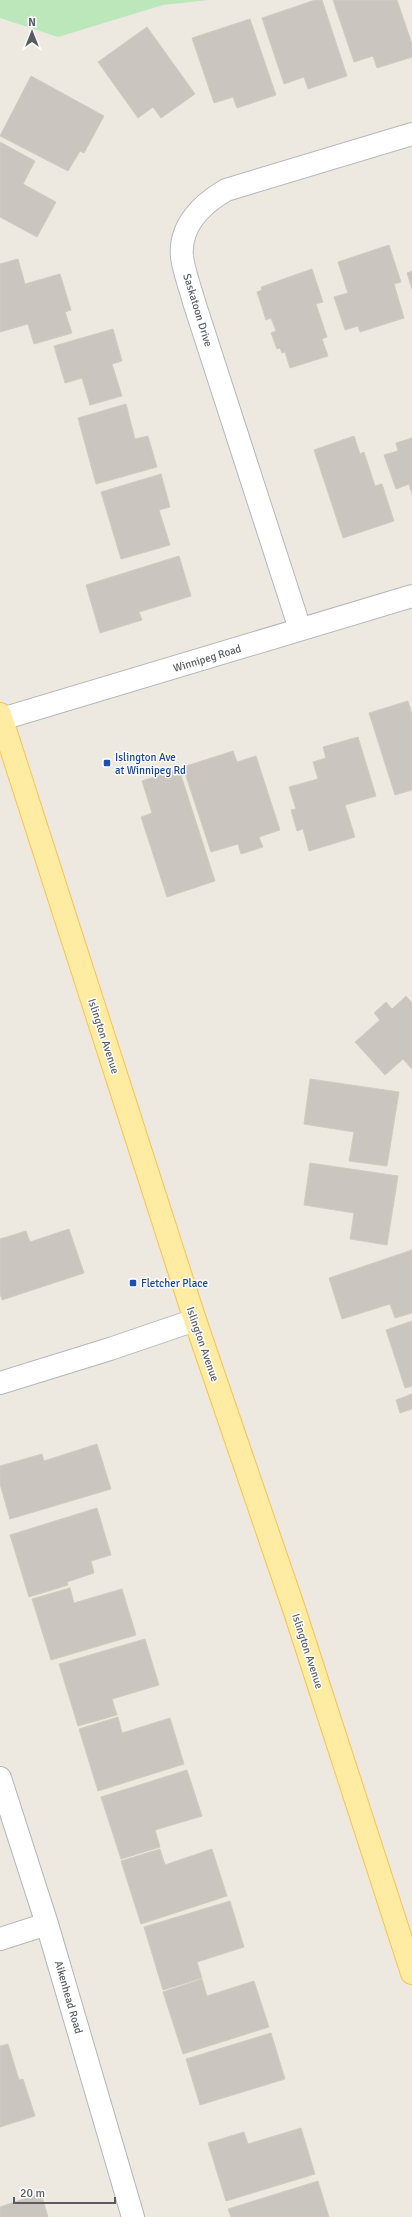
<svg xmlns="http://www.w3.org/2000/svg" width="412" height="2217" font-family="Signika,sans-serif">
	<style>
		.green { fill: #bce7ba }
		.building { fill: #cac6bf; stroke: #d2cbbe }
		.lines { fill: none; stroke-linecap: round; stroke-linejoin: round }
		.minor-casing { stroke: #b3b7bc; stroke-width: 24 }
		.major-casing { stroke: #fbc14b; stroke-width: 24 }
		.minor { stroke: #fff; stroke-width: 22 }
		.major { stroke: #ffeca3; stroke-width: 22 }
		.transit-dot { fill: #1a4fb4; stroke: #fff; stroke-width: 1.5 }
		.labels { text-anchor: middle; stroke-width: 3; stroke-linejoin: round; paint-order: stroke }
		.street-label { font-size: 11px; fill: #595d62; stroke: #fff }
		.transit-label { font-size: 11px; fill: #164399; stroke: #fff; text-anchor: start }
	</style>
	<rect width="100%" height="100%" fill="#ede9e0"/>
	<path class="green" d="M0 0H209L163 5 58 37 0 18Z"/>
	<path class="building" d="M315 0H322L347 76 308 89 304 77 284 84 262 18Z
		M333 0H397L412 44V57L377 68 373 56 354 62Z
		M250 19 276 95 237 108 233 97 214 103 192 38Z
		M147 27 195 94 161 118 153 107 138 118 98 62Z
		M31 76 104 116 84 153 80 151 68 171 0 136Z
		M0 142 35 161 23 184 56 202 37 237 0 217Z
		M389 245 401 282 394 284 404 318 360 332 358 326 345 330 334 297 348 293 338 262Z
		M18 259 25 284 60 274 71 310 65 312 72 333 34 344 28 324 0 332V264Z
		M312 269 323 302 316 304 327 337 322 339 328 356 290 368 285 352 282 353 280 348 277 349 271 333 276 331 271 318 266 320 257 292 262 290 261 287Z
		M412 271V289L407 273Z
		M113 329 122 361 112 364 122 396 90 405 82 378 65 383 54 346Z
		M126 404 135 439 148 436 157 467 96 484 78 418Z
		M354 436 360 454 364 452 375 486 382 484 394 521 343 538 314 450Z
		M412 438V494L409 484 396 489 384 455 398 451 396 443Z
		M161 474 170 507 159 510 170 545 121 559 101 492Z
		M179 556 191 596 139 612 142 620 100 633 86 585Z
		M408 701 412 714V790L395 795 369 713Z
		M358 737 376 796 345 805 355 837 309 851 303 829 297 831 291 810 296 809 289 787 318 779 313 762 326 758 323 747Z
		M233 751 237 762 256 756 280 830 259 837 263 847 241 854 238 844 211 852 183 767Z
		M179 769 215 881 167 897 141 817 152 813 142 781Z
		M406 996 412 1003V1069L403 1059 385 1075 355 1042 380 1020 374 1013 386 1002 392 1009Z
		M310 1079 399 1092 387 1166 349 1161 354 1132 304 1124Z
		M310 1163 398 1176 387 1245 350 1239 354 1213 304 1205Z
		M69 1229 84 1273 2 1300 0 1293V1239L26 1231 30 1242Z
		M412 1250V1313L395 1318 390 1304 342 1319 329 1278Z
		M412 1321V1386L405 1388 386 1330Z
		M412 1394V1409L400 1413 396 1400Z
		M97 1444 111 1489 10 1519 0 1484V1466L42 1454 44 1461Z
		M97 1508 111 1555 91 1561 94 1573 67 1582 68 1585 29 1597 10 1535Z
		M70 1588 74 1603 122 1589 136 1635 51 1660 32 1599Z
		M145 1639 159 1685 112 1699 117 1715 78 1726 59 1664Z
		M118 1717 122 1733 170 1718 184 1764 98 1791 79 1729Z
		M187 1770 202 1816 155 1830 160 1847 121 1859 101 1797Z
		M160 1849 165 1865 212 1849 227 1896 141 1924 121 1861Z
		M230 1901 244 1947 197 1962 202 1978 163 1990 144 1927Z
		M202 1979 207 1996 254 1981 269 2027 183 2054 163 1992Z
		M271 2033 285 2079 200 2105 186 2059Z
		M8 2044 19 2080 23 2079 35 2116 0 2127V2046Z
		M301 2128 315 2174 226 2201 208 2143 244 2132 248 2144Z
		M318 2181 329 2217H231L228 2209Z
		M41 2193 48 2217H0V2207Z"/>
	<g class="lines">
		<g class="minor-casing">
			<path id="minor" d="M300 629 194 302C190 287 184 272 182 257 179 226 202 204 226 190L412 134
				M2 719 412 596
				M0 1383 110 1349 195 1320
				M0 1778 47 1924 133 2217
				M0 1939 47 1924"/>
		</g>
		<g class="major-casing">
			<path id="major" d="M0 714 195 1320 294 1609 412 1973"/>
		</g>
		<use href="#minor" class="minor"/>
		<use href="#major" class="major"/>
	</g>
	<g class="transit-dot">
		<rect x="103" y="759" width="8" height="8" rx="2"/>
		<rect x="129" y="1279" width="8" height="8" rx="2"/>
	</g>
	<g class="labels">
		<g class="street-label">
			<text transform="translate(198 310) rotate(73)" y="4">Saskatoon Drive</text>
			<text transform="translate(207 658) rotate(-17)" y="4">Winnipeg Road</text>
			<text transform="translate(104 1036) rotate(72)" y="4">Islington Avenue</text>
			<text transform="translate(203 1344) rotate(71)" y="4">Islington Avenue</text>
			<text transform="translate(308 1651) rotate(72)" y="4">Islington Avenue</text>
			<text transform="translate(69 1997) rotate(74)" y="4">Aikenhead Road</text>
		</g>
		<g class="transit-label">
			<text x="115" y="761">Islington Ave<tspan x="115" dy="13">at Winnipeg Rd</tspan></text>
			<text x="141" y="1287">Fletcher Place</text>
		</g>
	</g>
	<g transform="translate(32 32)" stroke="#ffffff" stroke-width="3" paint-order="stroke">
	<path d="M0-3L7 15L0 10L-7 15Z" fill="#595d62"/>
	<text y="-6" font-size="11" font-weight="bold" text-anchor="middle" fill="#595d62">N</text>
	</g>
	<path d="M14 2197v6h101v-6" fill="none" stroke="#595d62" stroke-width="2"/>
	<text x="20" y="2197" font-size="12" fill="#595d62" stroke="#ffffff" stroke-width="3" paint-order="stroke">20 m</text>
</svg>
